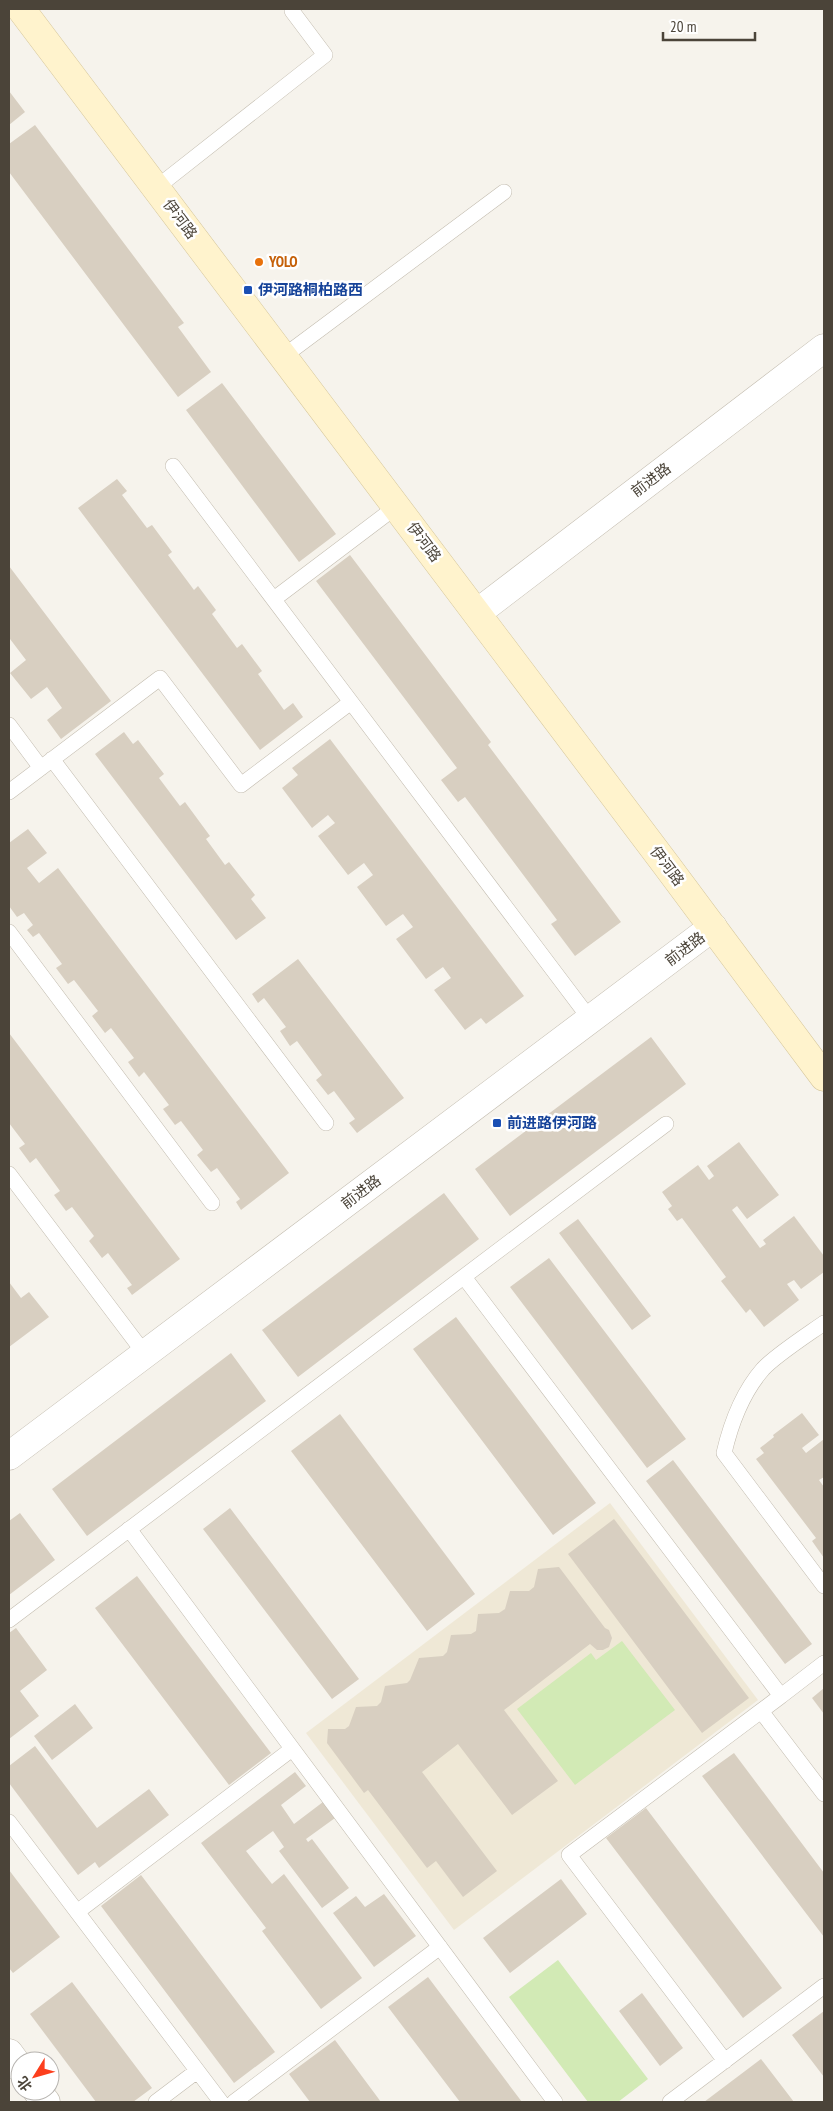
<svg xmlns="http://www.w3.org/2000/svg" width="833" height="2111" font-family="'PT Sans Narrow','Noto Sans SC',sans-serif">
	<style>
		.education { fill: #efe8d6 }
		.green { fill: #d2eab5 }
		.building { fill: #d8cfc1 }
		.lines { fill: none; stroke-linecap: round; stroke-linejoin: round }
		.lane-casing { stroke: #c2bbae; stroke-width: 16 }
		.street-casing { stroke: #c2bbae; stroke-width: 29 }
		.secondary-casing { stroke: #d6c79b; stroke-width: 29 }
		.lane { stroke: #fff; stroke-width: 15 }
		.street { stroke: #fff; stroke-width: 28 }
		.secondary { stroke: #fff3cd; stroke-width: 28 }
		.food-dot { fill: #e8710a; stroke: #fff; stroke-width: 2 }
		.transit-dot { fill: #1a4fb4; stroke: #fff; stroke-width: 2 }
		.labels { text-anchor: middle; stroke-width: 5; stroke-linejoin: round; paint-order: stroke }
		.street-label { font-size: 15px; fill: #4b4439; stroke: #fff }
		.food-label { font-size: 15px; font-weight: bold; fill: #c56008; stroke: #fff; text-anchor: start }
		.transit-label { font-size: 15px; font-weight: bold; fill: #164399; stroke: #fff; text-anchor: start }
	</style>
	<rect width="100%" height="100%" fill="#f6f3ec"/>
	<path class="education" d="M610 1503 758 1700 454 1930 306 1733Z"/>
	<path class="green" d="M622 1641 675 1710 575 1785 517 1709 591 1653 596 1660Z
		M558 1960 648 2079 618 2102H588L509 1997Z"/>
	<path class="building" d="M9 91 25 112 9 125Z
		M35 125 184 323 178 327 211 372 178 397 9 172V144Z
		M222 383 336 534 299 562 186 410Z
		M117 479 127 491 122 495 147 528 152 525 172 552 168 555 194 590 198 586 216 610 212 614 237 648 242 644 262 671 258 674 284 710 293 703 303 717 260 750 78 508Z
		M350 555 491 742 488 745 621 922 575 956 551 924 557 920 465 797 458 802 441 780 457 768 316 581Z
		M9 566 111 701 61 739 47 720 62 708 47 687 31 699 10 673 26 660 10 639 9 640Z
		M124 732 133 744 138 740 164 774 159 778 180 806 185 802 210 836 206 839 225 865 229 862 255 895 251 899 266 918 236 940 95 754Z
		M330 739 524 996 486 1024 481 1018 465 1030 434 990 451 978 443 967 426 979 396 939 413 927 403 914 386 926 357 887 373 875 364 863 348 875 318 836 335 823 328 815 312 828 282 788 298 775 292 768Z
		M28 829 47 853 27 868 39 883 58 868 289 1173 241 1210 236 1202 240 1199 217 1168 211 1172 197 1155 203 1150 181 1121 175 1125 163 1109 169 1105 144 1072 139 1077 128 1062 134 1058 111 1028 105 1033 92 1016 98 1011 74 980 68 984 56 968 62 964 39 933 33 937 27 930 33 925 24 913 17 917 9 906V843Z
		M298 959 404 1098 357 1133 349 1123 355 1119 334 1091 328 1095 316 1080 322 1075 297 1041 290 1046 280 1031 286 1027 264 998 258 1003 252 994Z
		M9 1033 180 1259 132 1295 127 1288 132 1285 108 1253 102 1258 89 1241 94 1236 72 1207 66 1211 54 1195 60 1191 36 1158 30 1163 19 1148 25 1144 9 1123Z
		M651 1037 686 1084 510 1216 475 1169Z
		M739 1142 779 1195 747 1219 737 1206 732 1210 760 1248 766 1244 763 1240 794 1216 824 1256V1272L801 1289 794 1280 787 1284 799 1300 764 1327 750 1309 746 1313 721 1281 726 1277 682 1218 677 1221 668 1209 672 1206 662 1192 698 1165 709 1180 714 1176 707 1166Z
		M444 1193 479 1239 298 1377 262 1330Z
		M578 1219 651 1316 632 1330 559 1233Z
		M549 1258 686 1439 647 1468 510 1287Z
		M9 1282 21 1298 29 1292 49 1317 9 1347Z
		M456 1317 596 1503 553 1535 413 1349Z
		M231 1353 266 1401 87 1536 52 1489Z
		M802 1413 819 1435 802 1448 806 1453 824 1439V1477L819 1480 824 1487V1558L812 1541 816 1538 756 1459 764 1453 760 1448 774 1437 773 1435Z
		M340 1414 475 1594 427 1631 291 1451Z
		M673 1460 812 1644 785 1664 646 1481Z
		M230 1508 359 1679 332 1699 203 1529Z
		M20 1513 55 1560 9 1595V1521Z
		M614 1519 749 1698 702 1733 568 1554Z
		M559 1567 605 1628 609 1630 612 1638 609 1647 603 1650H597L590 1644 504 1710 558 1781 512 1815 458 1744 422 1772 497 1871 463 1897 436 1861 427 1868 368 1790 364 1793 327 1743 328 1729H345L349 1726 356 1707 377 1706 381 1702 385 1686 407 1683 410 1680 419 1658 443 1656 447 1652 451 1635 471 1634 476 1631 478 1614 499 1613 505 1609 510 1591H529L534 1587 538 1569Z
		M137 1576 271 1753 229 1785 95 1608Z
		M16 1628 47 1670 20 1691 39 1716 9 1739V1633Z
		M824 1688V1714L812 1698Z
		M75 1704 93 1728 52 1760 34 1736Z
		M35 1746 97 1828 149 1789 169 1815 99 1868 95 1862 78 1875 9 1783V1766Z
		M734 1753 824 1873V1937L702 1776Z
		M295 1772 306 1786 281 1805 294 1824 323 1802 335 1818 306 1839 308 1842 312 1839 349 1888 322 1908 279 1851 284 1847 273 1831 246 1851 272 1884 284 1874 362 1978 321 2009 262 1931 266 1928 201 1843Z
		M646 1808 782 1988 743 2018 606 1838Z
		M9 1870 60 1937 13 1973 9 1968Z
		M141 1875 275 2052 234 2083 101 1906Z
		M561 1879 587 1914 510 1973 483 1938Z
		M384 1894 416 1936 374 1967 333 1913 356 1896 365 1907Z
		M428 1977 522 2102H460L388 2007Z
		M72 1982 152 2088 133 2102H96L30 2014Z
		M642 1993 683 2048 660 2066 619 2011Z
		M824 2011V2077L792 2035Z
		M335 2040 381 2102H310L289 2074Z
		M761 2059 794 2102H704Z"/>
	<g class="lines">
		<g class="lane-casing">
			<path id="lane" d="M156 188 325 55 292 11
				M284 356 504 192
				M173 466 590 1019
				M274 599 397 506
				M9 725 41 768
				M52 759 326 1123
				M9 792 160 678 241 785 351 702
				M9 932 212 1203
				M9 1174 145 1354
				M464 1277 781 1696 761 1711
				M824 1323C807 1335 776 1355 763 1369 742 1393 731 1423 724 1453L824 1586
				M129 1529 555 2102
				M9 1620 666 1124
				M781 1696 824 1663
				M9 1822 221 2102
				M77 1912 292 1749
				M725 2061 569 1855 761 1711 824 1794
				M156 2102 197 2071
				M234 2102 440 1947
				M670 2102 824 1986"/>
		</g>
		<g class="street-casing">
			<path id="street" d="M477 613 824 348
				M9 1456 713 927
				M9 2053 20 2068
				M37 2091 46 2102"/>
		</g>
		<g class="secondary-casing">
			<path id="secondary" d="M21 9 667 866 824 1077"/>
		</g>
		<use href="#lane" class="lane"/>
		<use href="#street" class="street"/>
		<use href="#secondary" class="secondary"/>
	</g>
	<circle class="food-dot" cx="259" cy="262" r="5"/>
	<g class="transit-dot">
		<rect x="243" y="285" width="10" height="10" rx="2.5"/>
		<rect x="492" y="1118" width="10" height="10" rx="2.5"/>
	</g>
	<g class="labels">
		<g class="street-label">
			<text transform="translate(180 219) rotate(53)" y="5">伊河路</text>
			<text transform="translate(651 480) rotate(-37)" y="5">前进路</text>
			<text transform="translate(424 542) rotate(53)" y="5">伊河路</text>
			<text transform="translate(667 866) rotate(53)" y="5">伊河路</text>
			<text transform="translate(685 949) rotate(-37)" y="5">前进路</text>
			<text transform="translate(361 1192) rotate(-37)" y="5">前进路</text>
		</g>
		<g class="food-label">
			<text x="269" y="267">YOLO</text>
		</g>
		<g class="transit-label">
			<text x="258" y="295">伊河路桐柏路西</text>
			<text x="507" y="1128">前进路伊河路</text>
		</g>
	</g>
	<rect width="833" height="2111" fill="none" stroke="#4b4439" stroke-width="20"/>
	<g transform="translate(35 2076) rotate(233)"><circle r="24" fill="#ffffff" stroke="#b7b4b0"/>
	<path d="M0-4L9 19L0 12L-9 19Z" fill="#fc3f1d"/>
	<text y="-8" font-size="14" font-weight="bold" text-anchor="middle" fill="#4b4439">北</text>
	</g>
	<path d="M663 32v8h92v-8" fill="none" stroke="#4b4439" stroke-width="2.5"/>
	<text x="670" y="32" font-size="15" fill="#4b4439" stroke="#ffffff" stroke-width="4" paint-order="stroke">20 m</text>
</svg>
